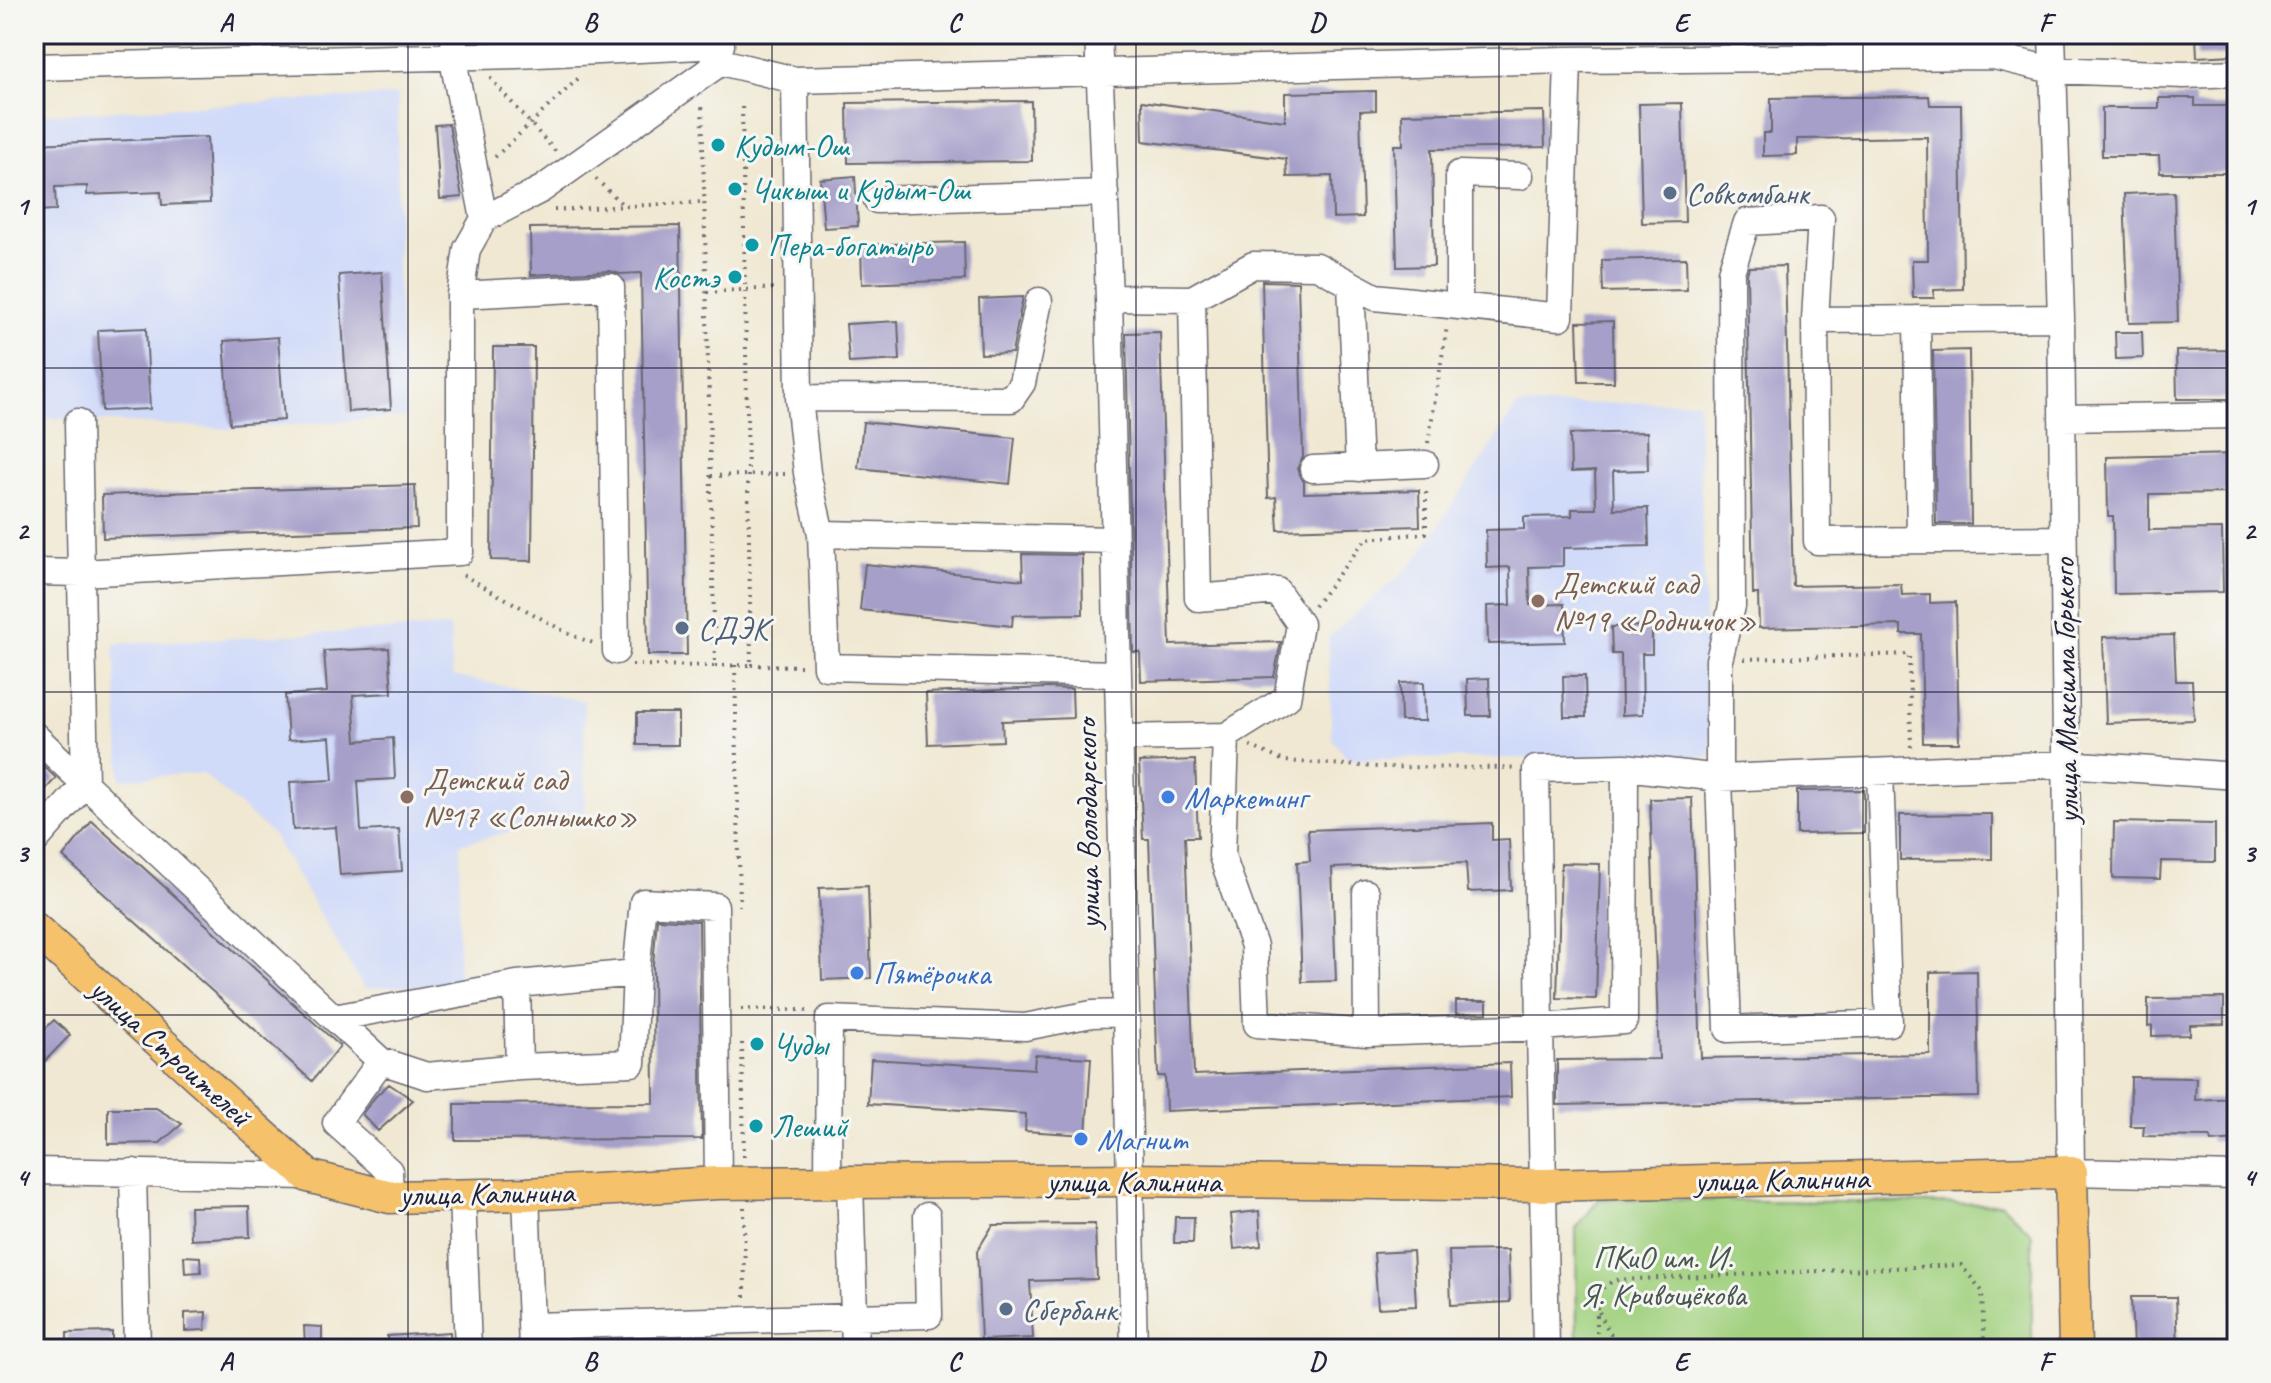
<svg xmlns="http://www.w3.org/2000/svg" width="2271" height="1383" font-family="Caveat,sans-serif">
	<style>
		.built { fill: #d0daf9 }
		.green { fill: #a2d180; stroke: #627a5e; stroke-width: 2 }
		.building { fill: #a59fc9 }
		.lines { fill: none; stroke-linecap: round; stroke-linejoin: round }
		.minor-casing { stroke: #6a6770; stroke-width: 29 }
		.major-casing { stroke: #6a6770; stroke-width: 35 }
		.path { stroke: #6a6770; stroke-width: 4; stroke-dasharray: 2 6; stroke-linecap: butt }
		.minor { stroke: #fff; stroke-width: 26 }
		.major { stroke: #f5c16b; stroke-width: 32 }
		.grid { fill: none; stroke: #22223b; stroke-width: 2; stroke-opacity: 0.55 }
		.culture-dot { fill: #0f9aa8; stroke: #f6f6f2; stroke-width: 3 }
		.service-dot { fill: #5c6f8a; stroke: #f6f6f2; stroke-width: 3 }
		.education-dot { fill: #8d6e63; stroke: #f6f6f2; stroke-width: 3 }
		.shop-dot { fill: #3f7fe0; stroke: #f6f6f2; stroke-width: 3 }
		.labels { text-anchor: middle; stroke-width: 6; stroke-linejoin: round; paint-order: stroke }
		.culture-label { font-size: 32px; fill: #0d838f; stroke: #f6f6f2; text-anchor: start }
		.service-label { font-size: 32px; fill: #4e5e75; stroke: #f6f6f2; text-anchor: start }
		.education-label { font-size: 32px; fill: #785e54; stroke: #f6f6f2; text-anchor: start }
		.street-label { font-size: 32px; fill: #22223b; stroke: #f6f6f2 }
		.shop-label { font-size: 32px; fill: #366cbe; stroke: #f6f6f2; text-anchor: start }
		.park-label { font-size: 32px; fill: #485750; stroke: #f6f6f2 }
		.neatline { fill: none; stroke: #22223b; stroke-width: 3 }
		.grid-label { font-size: 26px; text-anchor: middle; font-weight: bold; fill: #22223b }
	</style>
	<rect width="100%" height="100%" fill="#f6f6f2"/>
	<filter id="ink" filterUnits="userSpaceOnUse"><feTurbulence type="fractalNoise" baseFrequency=".0125" numOctaves="2"/><feDisplacementMap in="SourceGraphic" scale="16" xChannelSelector="R" yChannelSelector="G"/><feConvolveMatrix kernelMatrix="1 2 1 2 8 2 1 2 1" color-interpolation-filters="sRGB"/></filter>
	<filter id="wash" filterUnits="userSpaceOnUse"><feTurbulence type="fractalNoise" baseFrequency=".006" numOctaves="4" result="noise"/><feDisplacementMap in="SourceGraphic" scale="32" xChannelSelector="R" yChannelSelector="G"/><feGaussianBlur stdDeviation="1.8" result="paint"/><feColorMatrix in="noise" values="0 0 0 0 0 0 0 0 0 0 0 0 0 0 0 0 0 1.4 0 .05"/><feComposite in="paint" operator="in"/></filter>
	<g filter="url(#wash)">
		<rect width="100%" height="100%" fill="#f0e8d2"/>
		<path class="built" d="M398 95 397 275 407 417 229 429 34 417V115Z
			M1698 401 1710 757 1348 759 1332 739 1328 638 1414 563 1517 406Z
			M450 627 452 676 584 701 585 814 460 844 458 984 364 988 272 834 202 773 121 779 114 644Z"/>
		<path class="green" d="M1599 1199 2002 1204 2032 1234V1349H1577L1576 1229Z"/>
		<g id="blocks">
			<path class="building" d="M2231 34 2233 55 2197 57 2196 35Z
				M1376 91V110L1360 111 1363 217 1333 218 1332 176 1287 177 1286 159 1143 141 1142 101 1285 121V93Z
				M1929 96 1930 105H1961L1963 289 1934 290V298H1913L1912 260H1928L1927 137 1797 139V155L1763 156V133H1771V98Z
				M2159 98H2195V106H2237V173H2160L2159 156H2102V108H2159Z
				M1031 101 1032 161 848 163 847 103Z
				M1682 103 1685 222 1642 223 1639 104Z
				M1544 111 1545 147 1432 149 1434 266 1397 267 1394 145H1403L1402 114Z
				M449 124 462 197 440 199 435 125Z
				M207 137 210 203 162 205 161 192 87 195V186L55 187 56 210 34 211V144Z
				M855 176 858 226 824 228 820 179Z
				M2174 192 2178 322 2129 323 2124 194Z
				M680 226 687 655H648L641 273 620 274 610 271 531 275 530 228Z
				M964 242 965 280 862 284 861 245Z
				M1686 258 1687 290 1603 292 1602 260Z
				M1785 266 1793 586 1901 584 1902 595 1930 594V603L1956 602 1959 743H1923L1921 634H1901V625L1759 628 1758 594H1753L1747 274 1749 267Z
				M382 272 391 409 348 412 339 275Z
				M1262 281 1298 282 1303 457 1297 469 1304 482V493L1419 490 1420 526 1278 530 1276 497 1268 498Z
				M1023 297 1012 353 981 354 979 299Z
				M898 321 900 360 849 363 846 324Z
				M1613 321 1614 382H1579L1577 322Z
				M146 328 150 409 102 411 98 330Z
				M1160 332 1170 645 1281 642 1274 677 1141 681 1140 652H1133L1126 333Z
				M2115 332H2142L2143 358 2116 359Z
				M278 337 284 420 230 424 224 341Z
				M493 347H534L532 561 491 560Z
				M1969 350 1971 524H1936L1933 351Z
				M2237 350V399H2177L2176 351Z
				M863 422 1015 438 1010 484 858 468Z
				M1647 432 1648 470 1613 471 1614 509 1648 508 1649 546 1563 548V566L1529 567 1530 605 1564 604 1565 642 1488 644 1487 606 1511 605 1510 567 1487 568 1486 530 1524 529V517L1572 516V509H1596L1595 471 1571 472 1570 434Z
				M2237 454V493L2149 494V530L2222 529 2223 592 2114 594 2113 516H2108L2107 457Z
				M415 485 417 528 103 538 102 495Z
				M1022 554 1082 555 1083 614 1013 615 1012 626 860 610 865 564 1023 580Z
				M1652 626V654H1642L1643 714 1622 715 1621 654H1612L1611 627Z
				M2174 635 2176 681H2192L2194 720 2106 723 2103 637Z
				M389 648 392 693 353 695 356 741 393 738 395 779 358 781 361 831 399 829 402 871 340 875 336 827 293 830 290 782 333 780 330 737 288 740 285 695 327 692 324 651Z
				M1563 676H1585L1586 717H1564Z
				M1489 678 1490 716H1468L1467 679Z
				M1424 682 1425 721H1401L1400 683Z
				M1047 688 1072 689 1073 718 1002 721 1003 741 928 744 926 693Z
				M637 713H678V745H637Z
				M34 757 56 778 34 802Z
				M1195 760 1198 837H1185L1194 1075 1510 1063 1511 1097 1166 1111 1165 1076H1158L1149 839H1143L1139 762Z
				M1864 790V833L1797 834V791Z
				M1692 798 1701 1058 1930 1054V972L1977 971 1979 1097 1557 1105V1060L1659 1059 1650 799Z
				M1992 814V859L1900 860V815Z
				M92 821 340 1046 312 1081 63 857Z
				M2114 822 2215 824V862L2161 861 2160 879 2113 878Z
				M1492 823V840L1509 839 1511 890 1468 892 1466 863 1332 868 1336 981 1302 982 1297 862 1310 861 1308 830Z
				M1561 863 1600 864 1596 999 1557 998Z
				M868 886 871 978 822 980 819 888Z
				M657 919 699 921 702 1139 455 1140V1104L654 1103 653 965Z
				M2224 998V1024L2190 1025V1035L2152 1036V1025L2148 1026V999Z
				M1456 1001H1487V1013L1456 1014Z
				M54 1020 70 1035 45 1061 34 1051V1039Z
				M1035 1055 1091 1058 1086 1135 1025 1131 1026 1114 868 1104 871 1059 1034 1069Z
				M2131 1077 2196 1078 2195 1100 2237 1098V1140L2211 1142 2210 1137 2143 1136 2144 1126H2130Z
				M389 1084 413 1100 378 1131 362 1114 376 1096Z
				M108 1108H156L182 1124 160 1143 108 1144Z
				M249 1206 250 1237 191 1240 190 1207Z
				M1259 1211 1261 1246 1234 1249 1231 1214Z
				M1175 1217H1194L1193 1243H1174Z
				M1095 1224 1097 1279 1030 1281 1033 1338 981 1340 977 1251 993 1225Z
				M1508 1250 1510 1302 1451 1305 1449 1251Z
				M1413 1251 1416 1306 1378 1308 1374 1253Z
				M184 1256 200 1257 201 1272 185 1273Z
				M2131 1297H2176L2178 1349H2133Z
				M206 1312 205 1330 185 1331V1313Z
				M304 1326 322 1327V1344L305 1345Z
				M112 1332V1349H67V1333Z
				M450 1332 451 1349H388L387 1336Z"/>
		</g>
	</g>
	<g filter="url(#ink)">
		<use href="#blocks" fill-opacity="0" stroke="#6a6770" stroke-width="2"/>
		<g class="lines">
			<g class="minor-casing">
				<path id="minor" d="M454 34 455 70 484 219
					M1098 34 1109 298 1134 1349
					M2052 34 2061 318 2071 1172 2237 1176
					M721 62 795 80 1568 60 1994 56 2052 70 2184 75 2237 73
					M34 67 517 55 721 45
					M795 80 799 398 807 473 821 534 826 667 1117 674
					M877 200 1105 193
					M1351 284 1359 468
					M460 295 611 287 616 651
					M1109 298 1192 299 1198 598 1277 591 1300 624 1287 698 1226 736 1119 738
					M1192 299 1253 265 1317 266 1375 297 1560 317 1568 60
					M1459 306V174L1520 176
					M1917 319 1920 540
					M1815 320 1817 541 2063 539
					M799 398 1011 399 1022 383 1039 301
					M2062 418 2237 415
					M1313 469 1425 464
					M821 534 1115 540
					M34 572 81 573 460 552V295L467 249 484 219 542 189 721 62
					M34 735 85 784 78 422
					M1226 736 1222 856 1254 946 1257 1024 1367 1033 1540 1027 1536 769 1625 767
					M1880 772 1889 1023 1728 1029 1719 778V660L1732 606 1731 272 1747 222 1821 218 1815 320 2061 318
					M34 842 85 784 334 1018 517 984 636 973 643 902 715 906 718 1183
					M1366 893 1367 1033
					M517 984 519 1067
					M334 1018 381 1061 336 1123 389 1171 390 1197
					M381 1061 427 1076 519 1067 632 1063 636 973
					M34 1171 308 1176
					M133 1172 137 1349
					M828 1182 829 1019 1025 1027 1092 1014 1125 1013
					M850 1182 855 1349
					M526 1194 532 1349
					M462 1195 468 1349
					M531 1326 929 1315 927 1216
					M1546 1349 1540 1027 1624 1021 1625 767 1719 778 2066 764 2237 776"/>
			</g>
			<g class="major-casing">
				<path id="major" d="M34 928 308 1176 390 1197 526 1194 718 1183 1130 1180 1544 1185 2071 1172 2075 1349"/>
			</g>
			<path class="path" d="M1064 34 1075 48
				M490 78 556 152
				M495 157 582 75
				M596 179 624 206
				M554 210 704 202
				M707 292 776 288
				M1428 443 1447 326
				M711 476 785 474
				M463 575 571 635 593 643
				M1314 606 1366 539 1426 533V488
				M1744 659 1909 654 1911 748
				M632 665 715 666 702 103
				M735 665 740 906
				M751 665 804 666
				M715 666 751 665 742 104
				M1250 746 1284 761 1377 767 1514 768
				M741 1009 803 1010 811 1012
				M742 1043 744 1158
				M744 1207 745 1298
				M1599 1312 1618 1349
				M1597 1349V1292L1614 1280 1961 1265 1982 1291 1984 1349"/>
			<use href="#minor" class="minor"/>
			<use href="#major" class="major"/>
		</g>
	</g>
	<path class="grid" d="M408 34V1349M772 34V1349M1136 34V1349M1499 34V1349M1863 34V1349M34 368H2237M34 692H2237M34 1015H2237"/>
	<g class="culture-dot">
		<circle cx="718" cy="145" r="8"/>
		<circle cx="735" cy="189" r="8"/>
		<circle cx="752" cy="245" r="8"/>
		<circle cx="735" cy="277" r="8"/>
		<circle cx="757" cy="1044" r="8"/>
		<circle cx="756" cy="1126" r="8"/>
	</g>
	<g class="service-dot">
		<circle cx="1670" cy="193" r="8"/>
		<circle cx="682" cy="628" r="8"/>
		<circle cx="1006" cy="1309" r="8"/>
	</g>
	<g class="education-dot">
		<circle cx="1538" cy="601" r="8"/>
		<circle cx="407" cy="797" r="8"/>
	</g>
	<g class="shop-dot">
		<circle cx="1168" cy="797" r="8"/>
		<circle cx="857" cy="973" r="8"/>
		<circle cx="1081" cy="1139" r="8"/>
	</g>
	<g class="labels">
		<g class="culture-label">
			<text x="734" y="156">Кудым-Ош</text>
			<text x="751" y="200">Чикыш и Кудым-Ош</text>
			<text x="768" y="256">Пера-богатырь</text>
			<text x="719" y="288" text-anchor="end">Костэ</text>
			<text x="773" y="1055">Чуды</text>
			<text x="772" y="1137">Леший</text>
		</g>
		<g class="service-label">
			<text x="1686" y="204">Совкомбанк</text>
			<text x="698" y="639">СДЭК</text>
			<text x="1022" y="1320">Сбербанк</text>
		</g>
		<g class="education-label">
			<text x="1554" y="594">Детский сад<tspan x="1554" dy="37">№19 «Родничок»</tspan></text>
			<text x="423" y="790">Детский сад<tspan x="423" dy="37">№17 «Солнышко»</tspan></text>
		</g>
		<g class="street-label">
			<text transform="translate(2065 691) rotate(-91)" y="11">улица Максима Горького</text>
			<text transform="translate(1087 824) rotate(-91)" y="11">улица Володарского</text>
			<text transform="translate(171 1052) rotate(42)" y="11">улица Строителей</text>
			<text transform="translate(1782 1179) rotate(-1)" y="11">улица Калинина</text>
			<text x="1134" y="1192">улица Калинина</text>
			<text transform="translate(487 1193) rotate(-1)" y="11">улица Калинина</text>
		</g>
		<g class="shop-label">
			<text x="1184" y="808">Маркетинг</text>
			<text x="873" y="984">Пятёрочка</text>
			<text x="1097" y="1150">Магнит</text>
		</g>
		<g class="park-label">
			<text x="1663" y="1268">ПКиО им. И.<tspan x="1663" dy="37">Я. Кривощёкова</tspan></text>
		</g>
	</g>
	<rect width="2271" height="1383" fill="none" stroke="#f6f6f2" stroke-width="88"/>
	<rect x="44" y="44" width="2183" height="1295" class="neatline"/>
	<g class="grid-label">
		<text x="226" y="31">A</text>
		<text x="590" y="31">B</text>
		<text x="954" y="31">C</text>
		<text x="1317" y="31">D</text>
		<text x="1681" y="31">E</text>
		<text x="2045" y="31">F</text>
		<text x="22" y="215">1</text>
		<text x="2249" y="215">1</text>
		<text x="22" y="539">2</text>
		<text x="2249" y="539">2</text>
		<text x="22" y="862">3</text>
		<text x="2249" y="862">3</text>
		<text x="22" y="1186">4</text>
		<text x="2249" y="1186">4</text>
		<text x="226" y="1370">A</text>
		<text x="590" y="1370">B</text>
		<text x="954" y="1370">C</text>
		<text x="1317" y="1370">D</text>
		<text x="1681" y="1370">E</text>
		<text x="2045" y="1370">F</text>
	</g>
</svg>
